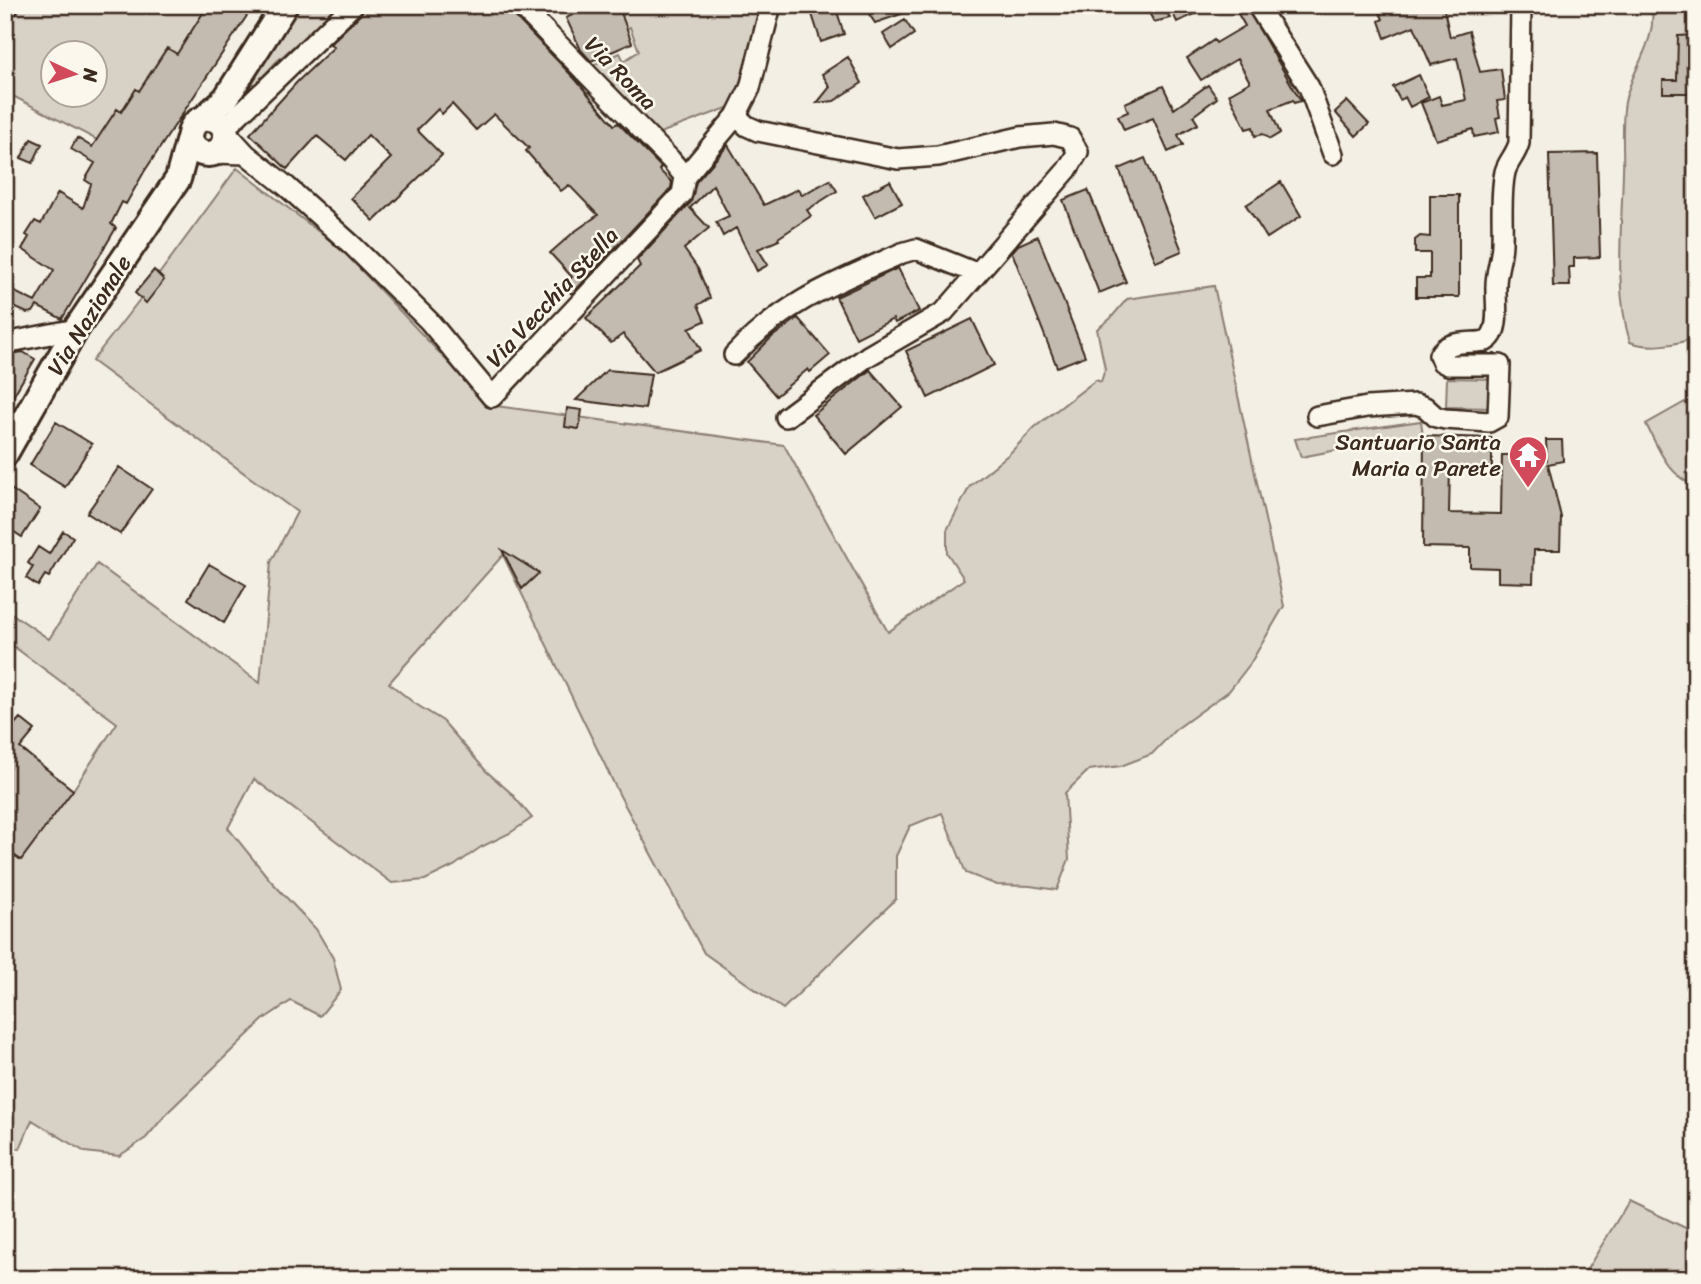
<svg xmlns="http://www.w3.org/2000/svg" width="1701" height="1284" font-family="Sriracha,sans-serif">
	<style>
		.green { fill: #d8d1c6; stroke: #8a7e72; stroke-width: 2; fill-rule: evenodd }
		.building { fill: #c3bbb0; stroke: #3b2a1e; stroke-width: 2 }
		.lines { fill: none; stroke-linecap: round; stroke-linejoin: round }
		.minor-casing { stroke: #3b2a1e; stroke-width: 24 }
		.major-casing { stroke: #3b2a1e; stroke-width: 30 }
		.minor { stroke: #fbf7ec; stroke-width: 19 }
		.major { stroke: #fbf7ec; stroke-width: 24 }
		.labels { text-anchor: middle; stroke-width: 5; stroke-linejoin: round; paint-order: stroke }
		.street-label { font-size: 23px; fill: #3b2a1e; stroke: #fbf7ec }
		.poi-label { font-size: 23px; fill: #3b2a1e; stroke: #fbf7ec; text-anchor: end }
	</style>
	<rect width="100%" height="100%" fill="#f3efe4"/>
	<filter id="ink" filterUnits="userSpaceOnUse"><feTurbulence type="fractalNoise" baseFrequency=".0143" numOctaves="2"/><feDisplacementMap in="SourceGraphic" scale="14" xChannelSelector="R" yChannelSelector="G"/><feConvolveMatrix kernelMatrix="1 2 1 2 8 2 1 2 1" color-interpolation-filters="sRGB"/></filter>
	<g filter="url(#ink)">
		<path class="green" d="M22 5H201L206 9 177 54 167 48 147 78 152 99 136 89V122L117 110 97 140 5 92V27ZM52 52H94V94H52Z
			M296 5H340L276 62 256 84H249Z
			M620 5H765L743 88 730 107 660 133 593 65 620 53 624 61 639 51 630 27 616 33 611 21 624 15Z
			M1651 5H1696V337C1678 345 1648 349 1630 342 1614 290 1622 225 1623 171 1624 149 1621 124 1625 102 1631 69 1659 40 1651 5Z
			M237 168 342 250 489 405 784 445 888 632 964 579 947 553V530L970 486 1009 454 1035 427 1096 380 1101 382 1105 369 1097 329 1110 319 1127 299 1214 286 1284 606 1250 664 1229 691 1175 730 1152 754 1121 766 1089 770 1065 793 1069 859 1057 890 1030 886 997 885 966 873 942 813 910 826 896 856V899L783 1009 704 953 619 794 503 555 389 683 414 703 443 721 486 771 511 793 532 818 510 833 481 847 454 866 425 880 392 883 254 779 228 828 270 880 316 929 333 958 341 990 320 1016 291 1001 264 1019 168 1112 146 1138 119 1156 85 1152 32 1120 20 1149 5 1147V849L21 860 73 790 117 723 5 640V609L49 639 97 564 260 683 271 562 297 512 92 361 151 285Z
			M1447 378 1495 379 1494 408 1446 407Z
			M1685 402 1696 412V487C1668 475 1659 450 1646 424Z
			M1421 421 1423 436 1399 438 1301 457 1295 439Z
			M1629 1201 1696 1233V1279H1581Z"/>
		<path class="building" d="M208 5H254L144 172 126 204 122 202 111 224 116 228 62 319 37 306 33 312 27 313 5 303V287L35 302 54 270 22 249 29 237 26 235 35 221 41 224 58 193 83 208 91 184 85 180 95 163 71 149 77 138 92 147 117 109 121 112 136 89 139 91 167 48 177 54Z
			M365 5H464L473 14 481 5H504L576 80 614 125 618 123 661 167 659 170 672 182 671 188 572 294 563 286 572 277 550 253 574 232 598 215 569 185 561 191 526 151 529 148 494 114 476 130 452 104 442 114 438 109 417 130 442 155 374 221 351 198 391 158 368 135 346 160 317 136 287 169 250 134 298 81 334 47 330 44 361 14Z
			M593 5H618L632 43 591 61 581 50 566 18Z
			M809 5H835L844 34 821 42Z
			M863 5H921L922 7 875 23Z
			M1145 5H1162L1170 18 1154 22Z
			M1169 5H1190L1195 14 1177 22Z
			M1233 5H1245L1301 101 1294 103 1293 100 1270 109 1280 133 1270 139 1263 134 1255 136 1253 127 1246 129 1229 94 1250 82 1237 59 1201 80 1187 58 1214 40 1216 43 1245 26Z
			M1376 5H1443L1450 37 1469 31 1480 72 1501 69 1505 100 1497 101 1500 117 1496 118 1499 132 1474 137 1473 129 1436 140 1421 103 1439 96 1442 105 1466 100 1457 58 1431 65 1414 26 1385 38 1379 21 1383 19Z
			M905 20 914 34 892 49 883 34Z
			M1696 35V67H1691L1690 93H1663V80H1677L1678 36Z
			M848 57 862 83 834 101 817 103 830 87 822 74Z
			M1419 75 1429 97 1410 107 1405 97 1400 100 1393 87Z
			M1208 85 1217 98 1193 116 1198 124 1178 135 1183 145 1168 152 1153 118 1124 130 1118 116 1128 112 1125 103 1163 86 1174 109Z
			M1347 101 1369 124 1356 136 1335 112Z
			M31 139 42 144 33 163 21 158Z
			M728 145 764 205 798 189 802 195 830 180 837 191 807 210 811 216 778 238 779 240 758 249 768 265 757 271 736 228 723 236 716 222 729 216 713 185 690 208 709 228 684 249 698 269 710 298 698 305 705 321 689 328 701 350 655 372 623 334 611 343 586 318 640 266 637 260 691 202 696 182Z
			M1597 153 1600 257 1574 258V267H1569L1570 286H1553L1549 154Z
			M1145 158 1182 251 1156 262 1119 169Z
			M890 181 902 203 875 217 863 195Z
			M1281 182 1301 216 1267 238 1246 205Z
			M1088 190 1126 282 1099 293 1063 200Z
			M1430 195H1459V297H1416V278H1430V253H1415V240L1420 236 1430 237Z
			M1038 236 1085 356 1057 367 1012 252 1018 245Z
			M898 268 919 311 895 323 893 319 856 338 836 297Z
			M154 270 164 280 146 303 135 293Z
			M798 318 830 355 810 372 808 369 776 396 747 362 772 337Z
			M972 319 994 365 928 398 906 351Z
			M23 352 35 359 5 410V355Z
			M607 370 651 374 645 409 576 400Z
			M870 370 902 407 846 454 813 415Z
			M567 408 582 410 579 429 565 427Z
			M56 422 92 444 65 487 30 465Z
			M1424 436 1492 438V467L1450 468 1449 513 1501 514 1502 455H1546L1547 461 1546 440H1562L1563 461 1548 464 1561 517 1560 550H1534L1533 583 1498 582V568L1470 567V548L1423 547Z
			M119 467 152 489 120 534 87 513Z
			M5 485 40 509 22 537 5 526Z
			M63 531 73 537 49 577 45 575 38 586 26 578 33 567 28 563 38 547 49 554Z
			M502 550 539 573 522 589Z
			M209 564 246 585 224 623 188 599Z
			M20 718 35 730 20 748 73 790 21 860 5 849V735Z"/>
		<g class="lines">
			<g class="minor-casing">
				<path id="minor" d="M520 5 670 159 685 177
					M1257 5 1309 87 1333 154
					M5 9 9 5
					M736 116 747 126 758 131 898 159 938 156 1020 137 1054 134 1070 138 1078 152 1067 170 944 312 868 356 786 417
					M224 129 353 5
					M225 131 246 154 286 186 353 246 429 321 492 397 682 194 685 177 736 116 750 88 771 5
					M212 153 246 154
					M5 343 76 329
					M734 355C785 301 837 282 902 253L916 249 976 273
					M1317 416 1367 407 1416 404 1425 407 1436 417 1445 419 1489 422 1498 417 1500 365H1448L1442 362 1439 355C1447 339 1470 344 1486 341 1502 332 1495 301 1496 285 1496 271 1502 257 1502 243 1503 220 1500 194 1505 172 1508 161 1516 155 1519 143L1521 5"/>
			</g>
			<g class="major-casing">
				<path id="major" d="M190 136a18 18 0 1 1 36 0a18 18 0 1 1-36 0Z
					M203 119 226 98 285 5
					M5 454 76 329 178 179 191 131"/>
			</g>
			<use href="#minor" class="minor"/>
			<use href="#major" class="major"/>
		</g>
	</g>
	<defs>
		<g id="temple-pin" transform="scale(2.0125)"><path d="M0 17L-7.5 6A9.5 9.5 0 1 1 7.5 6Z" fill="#d1495b" stroke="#fbf7ec"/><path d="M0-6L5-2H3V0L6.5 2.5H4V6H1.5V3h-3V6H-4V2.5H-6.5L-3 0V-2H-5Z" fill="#fff"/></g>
	</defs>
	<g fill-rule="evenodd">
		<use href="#temple-pin" x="1528" y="455"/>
	</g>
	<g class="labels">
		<g class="street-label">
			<text transform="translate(621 73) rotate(46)" y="8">Via Roma</text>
			<text transform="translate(552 297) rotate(-47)" y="8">Via Vecchia Stella</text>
			<text transform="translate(89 315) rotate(-58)" y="8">Via Nazionale</text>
		</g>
		<g class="poi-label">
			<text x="1501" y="450">Santuario Santa<tspan x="1501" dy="26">Maria a Parete</tspan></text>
		</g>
	</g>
	<rect width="1701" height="1284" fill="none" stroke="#fbf7ec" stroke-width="28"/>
	<rect x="14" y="14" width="1673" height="1256" fill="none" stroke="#3b2a1e" stroke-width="2.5" filter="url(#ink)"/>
	<g transform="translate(74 74) rotate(94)"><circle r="33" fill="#fbf7ec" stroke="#aea59a" stroke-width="2"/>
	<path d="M0-5L12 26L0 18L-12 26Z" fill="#d1495b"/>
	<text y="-10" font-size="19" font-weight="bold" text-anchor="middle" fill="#3b2a1e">N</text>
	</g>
</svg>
